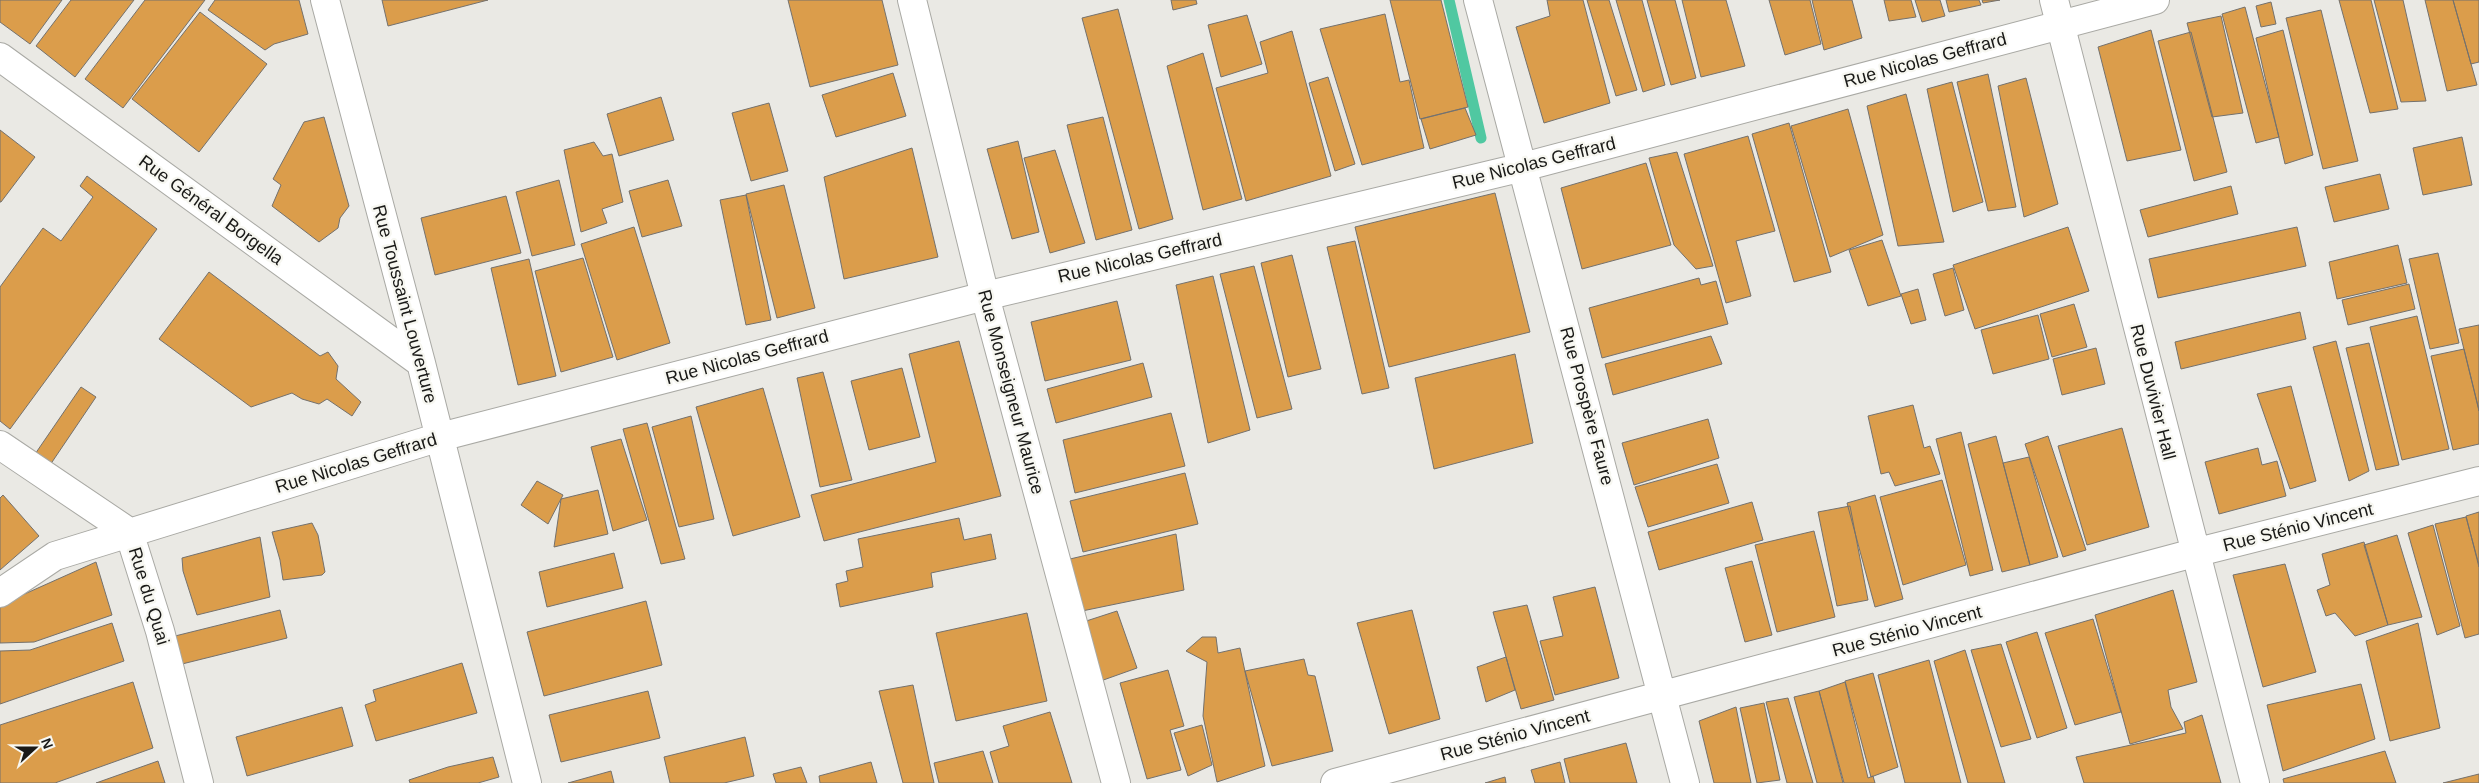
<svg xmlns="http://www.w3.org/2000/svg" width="2479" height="783" font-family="Arial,sans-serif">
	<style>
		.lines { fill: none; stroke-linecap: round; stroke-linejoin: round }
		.stream { stroke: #50c8a1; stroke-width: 11 }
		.building { fill: #db9d4b; stroke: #74716d }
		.minor-casing { stroke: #a9a9a4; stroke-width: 30 }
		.minor { stroke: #fff; stroke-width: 28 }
		.labels { text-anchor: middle; stroke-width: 4.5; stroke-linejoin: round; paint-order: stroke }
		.street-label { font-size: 18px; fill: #191917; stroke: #f7f7f1 }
	</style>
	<rect width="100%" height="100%" fill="#eae9e4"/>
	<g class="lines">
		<path class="stream" d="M1449 0 1481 138"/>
	</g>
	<path class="building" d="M0 0H62L30 44 0 22Z
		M71 0H134L75 77 36 46Z
		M145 0H205L123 108 85 79Z
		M215 0H299L308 34 274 44 265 50 208 10Z
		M382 0H488L388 26Z
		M788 0H882L898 65 810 87Z
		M1171 0H1196L1197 4 1173 10Z
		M1390 0H1441L1468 107 1420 119Z
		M1547 0H1583L1610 103 1544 123 1516 27 1550 16Z
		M1587 0H1609L1637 90 1616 96Z
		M1616 0H1642L1665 85 1643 92Z
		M1647 0H1675L1696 78 1671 85Z
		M1682 0H1726L1745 66 1701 77Z
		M1769 0H1810L1821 44 1785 55Z
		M1812 0H1852L1862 38 1824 50Z
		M1884 0H1911L1916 17 1889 21Z
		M1915 0H1940L1945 16 1922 22Z
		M1946 0H1979L1981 5 1949 12Z
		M1982 0H2000L1983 3Z
		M2339 0H2371L2398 109 2370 113Z
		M2374 0H2403L2426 101 2401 102Z
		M2425 0H2453L2477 85 2447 91Z
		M2453 0H2479V62L2471 64Z
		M2271 2 2276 24 2261 27 2256 6Z
		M2245 7 2279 137 2256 143 2222 14Z
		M1118 9 1173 219 1139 229 1082 18Z
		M2321 10 2358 161 2323 169 2286 18Z
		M200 12 267 64 199 152 132 99Z
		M1385 14 1400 82 1409 80 1424 148 1362 165 1320 29Z
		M1247 15 1262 64 1221 77 1208 25Z
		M2221 16 2243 113 2212 117 2187 23Z
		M2151 30 2181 150 2127 161 2098 47Z
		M2283 30 2313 155 2285 164 2256 38Z
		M1292 31 1331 176 1246 201 1216 88 1268 73 1260 42Z
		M2191 32 2227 172 2194 181 2158 41Z
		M1203 53 1242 199 1203 210 1167 66Z
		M893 73 906 116 836 137 822 95Z
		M1988 74 2016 207 1988 211 1957 82Z
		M1328 77 1355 164 1335 171 1309 83Z
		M2026 78 2058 204 2024 217 1998 86Z
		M1952 82 1983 202 1953 212 1927 89Z
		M1906 94 1944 242 1898 246 1867 106Z
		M661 97 674 140 619 156 607 114Z
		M769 103 788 171 751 181 732 113Z
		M1465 108 1476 135 1430 149 1421 119Z
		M1848 109 1883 235 1830 257 1791 126Z
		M324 117 349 206 340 218 338 228 319 242 272 206 281 185 273 179 304 122Z
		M1103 117 1132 230 1096 240 1067 125Z
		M1789 123 1831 272 1794 282 1752 134Z
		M0 130 35 157 1 202H0Z
		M1748 136 1775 231 1736 241 1751 296 1726 303 1684 154Z
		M2462 137 2472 185 2423 195 2413 148Z
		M1018 141 1039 232 1012 239 987 149Z
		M594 142 603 156 612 154 623 202 602 209 607 223 581 232 564 150Z
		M912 148 938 257 844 279 824 177Z
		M1055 150 1085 243 1050 253 1024 158Z
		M1677 152 1713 266 1696 269 1674 245 1649 158Z
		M1646 163 1671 245 1582 269 1561 188Z
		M2380 174 2389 209 2334 222 2325 187Z
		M87 176 157 229 10 429 0 421V287L43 228 61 241 93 197 80 186Z
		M559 180 575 245 532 256 516 192Z
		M668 180 682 226 642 237 629 191Z
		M784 185 815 308 777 318 746 194Z
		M2231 186 2238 214 2148 237 2140 210Z
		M1495 193 1530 332 1389 367 1355 227Z
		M746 195 771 320 746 325 720 200Z
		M506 196 521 253 435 275 421 218Z
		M634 227 670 343 617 360 581 244Z
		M2068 227 2089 291 1975 329 1953 265Z
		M2297 227 2306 266 2158 298 2149 259Z
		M1882 240 1901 296 1868 306 1849 250Z
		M1355 241 1389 388 1362 394 1327 247Z
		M2398 245 2407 283 2337 299 2329 262Z
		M2438 253 2459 343 2430 349 2409 259Z
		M1292 255 1321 369 1288 377 1261 263Z
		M583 258 613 357 561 372 535 271Z
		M529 259 556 376 518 385 491 268Z
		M1254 266 1292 409 1257 418 1220 274Z
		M1953 268 1964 310 1945 316 1933 274Z
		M209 272 320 356 328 352 338 366 336 379 361 402 352 416 327 399 319 404 302 399 292 393 251 407 159 339Z
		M1213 276 1250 430 1208 443 1176 285Z
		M1699 278 1701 285 1716 281 1728 324 1602 358 1589 308Z
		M2409 284 2415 309 2348 325 2342 300Z
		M1918 289 1926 320 1911 324 1901 294Z
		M1117 301 1131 360 1045 381 1031 322Z
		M2074 304 2087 347 2052 357 2040 314Z
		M2300 312 2306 339 2181 369 2175 342Z
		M2038 315 2049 359 1993 374 1981 330Z
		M2417 316 2449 449 2402 460 2370 327Z
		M2479 325V411L2459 329Z
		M1711 336 1722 364 1613 395 1605 364Z
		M959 341 1001 496 824 541 811 495 936 462 909 354Z
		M2336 341 2369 471 2349 481 2313 347Z
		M2369 343 2399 465 2376 470 2346 348Z
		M2096 348 2105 384 2062 395 2053 359Z
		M2464 349 2479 410V444L2453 450 2431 356Z
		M1515 354 1533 443 1434 469 1415 378Z
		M1143 363 1152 397 1056 423 1047 389Z
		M902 368 920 437 869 450 851 381Z
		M823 372 852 480 820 487 797 378Z
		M2291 386 2316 481 2290 489 2257 394Z
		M81 387 96 397 48 468 33 457Z
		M763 388 800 517 733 536 696 407Z
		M1913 405 1924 448 1930 446 1940 474 1895 486 1889 472 1881 474 1868 416Z
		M1171 413 1185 466 1075 493 1063 440Z
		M691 416 714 519 679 527 652 427Z
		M1708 419 1719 458 1634 485 1622 443Z
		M647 423 685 559 661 564 623 429Z
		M2122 428 2149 527 2087 545 2058 446Z
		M1961 432 1993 570 1970 576 1936 439Z
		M1996 436 2030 565 2002 572 1968 444Z
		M2048 436 2086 550 2063 557 2025 444Z
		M621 439 647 520 613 531 591 447Z
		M2258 448 2262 465 2277 461 2286 496 2219 514 2205 462Z
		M2029 457 2058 557 2030 565 2003 463Z
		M1717 464 1729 503 1648 527 1635 487Z
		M1185 473 1198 524 1083 552 1070 501Z
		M1942 480 1966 565 1903 585 1880 497Z
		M537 481 563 495 548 524 521 505Z
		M598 490 608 534 554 547 561 499Z
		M3 495 39 536 0 570V498Z
		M1875 495 1903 599 1875 607 1847 503Z
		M1752 502 1763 540 1659 570 1648 532Z
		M1850 506 1868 600 1837 606 1818 512Z
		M2479 512V567L2466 516Z
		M2466 517 2479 565V634L2465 638 2435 524Z
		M959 518 964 540 991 534 996 559 931 573 933 587 840 607 836 584 848 581 846 571 863 567 858 539Z
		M312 523 318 535 325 572 322 575 283 580 280 560 272 532Z
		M2433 525 2460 626 2437 635 2408 533Z
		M1814 531 1835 617 1777 632 1755 545Z
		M1176 534 1184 590 1082 611 1070 559Z
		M2397 535 2422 617 2388 625 2364 545Z
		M260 537 270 597 197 615 183 571 182 558Z
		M2364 542 2388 625 2355 636 2335 613 2326 616 2317 590 2330 585 2322 554Z
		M614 553 623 588 547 607 539 572Z
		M1752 561 1772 635 1745 642 1725 568Z
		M96 562 112 615 34 642 0 643V605Z
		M2285 564 2316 672 2263 687 2233 575Z
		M1595 587 1619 678 1555 695 1540 641 1563 636 1553 597Z
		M2173 590 2197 682 2168 690 2171 707 2183 729 2130 744 2095 615Z
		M646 601 662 665 544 696 527 632Z
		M1527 605 1554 700 1521 709 1493 612Z
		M280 610 287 638 178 665 171 637Z
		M1412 610 1440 719 1389 734 1357 623Z
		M1117 611 1137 668 1095 683 1074 625Z
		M1027 613 1047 701 956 721 936 633Z
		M2093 619 2121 712 2075 725 2045 633Z
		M112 623 124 661 0 704V651L30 650Z
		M2418 623 2440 728 2390 741 2366 641Z
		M2037 632 2067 728 2037 738 2006 642Z
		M1202 637H1216L1218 653 1240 648 1265 766 1217 782 1203 716 1207 662 1186 651Z
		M2001 644 2031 739 2001 747 1971 650Z
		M1965 650 2005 783H1968L1934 661Z
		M1506 657 1515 690 1486 702 1477 667Z
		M1304 659 1308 675 1315 676 1333 751 1272 766 1245 671Z
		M1929 660 1961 783H1905L1878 675Z
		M462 663 477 713 376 741 365 705 376 701 373 690Z
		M1168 670 1184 726 1170 730 1181 770 1147 779 1120 683Z
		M1873 673 1898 767 1871 777 1845 681Z
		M133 682 153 748 55 783H0V725Z
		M1845 682 1868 778 1873 776 1875 783H1844L1819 691Z
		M2361 684 2375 739 2283 771 2267 705Z
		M913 685 930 765 934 783H903L879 691Z
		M648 691 660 738 561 762 549 715Z
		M1819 691 1843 783H1817L1794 697Z
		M1788 698 1813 783H1787L1766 702Z
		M1764 703 1780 780 1757 783 1740 708Z
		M342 707 353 746 247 776 236 737Z
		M1736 707 1751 783H1714L1699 721Z
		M1050 712 1072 783H999L990 752 1009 746 1003 726Z
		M2202 715 2221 783H2084L2076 757 2186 733 2184 722Z
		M1202 725 1212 765 1188 776 1174 733Z
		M745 737 754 776 724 783H670L664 757Z
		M1626 743 1637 783H1570L1564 759Z
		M983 751 993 783H939L934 763Z
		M2385 751 2396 783H2284L2283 779Z
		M493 757 499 777 478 783H410L409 780 448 767Z
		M158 761 165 783H96Z
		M871 762 877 783H820L819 776Z
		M1560 762 1565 783H1535L1531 770Z
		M801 767 807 783H776L773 774Z
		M611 771 614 783H568Z
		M2479 774V783H2443Z
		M1505 777 1506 783H1485Z"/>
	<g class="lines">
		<g class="minor-casing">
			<path id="minor" d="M325 0 421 363 527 783
				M912 0 985 296 1116 783
				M1478 0 1685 783
				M2054 0 2255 783
				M0 57 421 363
				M0 445 129 532 160 631 199 783
				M0 593 55 556 440 437 985 296 1523 167 2155 0
				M1335 783 2194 553 2479 481"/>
		</g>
		<use href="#minor" class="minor"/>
	</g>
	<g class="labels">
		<g class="street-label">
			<text transform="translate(1925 60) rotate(-15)" y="6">Rue Nicolas Geffrard</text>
			<text transform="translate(1534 163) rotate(-14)" y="6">Rue Nicolas Geffrard</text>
			<text transform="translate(211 210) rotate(36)" y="6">Rue Général Borgella</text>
			<text transform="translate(1140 258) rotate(-13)" y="6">Rue Nicolas Geffrard</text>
			<text transform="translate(405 304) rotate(75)" y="6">Rue Toussaint Louverture</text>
			<text transform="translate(747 357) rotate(-15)" y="6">Rue Nicolas Geffrard</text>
			<text transform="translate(1011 392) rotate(75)" y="6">Rue Monseigneur Maurice</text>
			<text transform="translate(2153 392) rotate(76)" y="6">Rue Duvivier Hall</text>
			<text transform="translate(1587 406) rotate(75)" y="6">Rue Prospère Faure</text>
			<text transform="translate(356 463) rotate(-17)" y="6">Rue Nicolas Geffrard</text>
			<text transform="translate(2298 527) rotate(-14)" y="6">Rue Sténio Vincent</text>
			<text transform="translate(149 596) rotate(73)" y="6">Rue du Quai</text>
			<text transform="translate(1907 631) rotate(-15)" y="6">Rue Sténio Vincent</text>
			<text transform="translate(1515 735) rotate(-15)" y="6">Rue Sténio Vincent</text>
		</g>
	</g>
	<g transform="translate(35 748) rotate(69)" stroke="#f7f7f1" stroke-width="4" paint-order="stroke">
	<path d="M0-4L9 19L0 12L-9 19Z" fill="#191917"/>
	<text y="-8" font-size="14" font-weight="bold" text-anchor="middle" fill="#191917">N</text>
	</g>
</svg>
